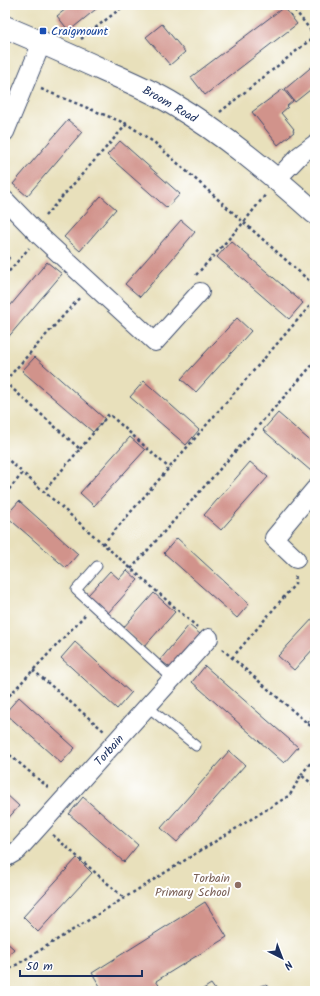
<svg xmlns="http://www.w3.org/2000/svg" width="320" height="996" font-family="Kalam,sans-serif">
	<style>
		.building { fill: #d1938b }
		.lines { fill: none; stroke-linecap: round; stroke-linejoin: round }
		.lane-casing { stroke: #3a4a6c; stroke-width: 11 }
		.street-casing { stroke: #3a4a6c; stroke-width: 20 }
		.secondary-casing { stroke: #3a4a6c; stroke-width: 24 }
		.path { stroke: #3a4a6c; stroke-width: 2.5; stroke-dasharray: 3 3; stroke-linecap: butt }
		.lane { stroke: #fff; stroke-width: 9 }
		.street { stroke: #fff; stroke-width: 18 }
		.secondary { stroke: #fff; stroke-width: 22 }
		.transit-dot { fill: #1a4fb4; stroke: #fff; stroke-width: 1.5 }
		.education-dot { fill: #8d6e63; stroke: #fff; stroke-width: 1.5 }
		.labels { text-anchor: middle; stroke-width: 4; stroke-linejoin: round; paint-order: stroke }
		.transit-label { font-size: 12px; fill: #164399; stroke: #fff; text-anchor: start }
		.street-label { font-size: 12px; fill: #1b2f5e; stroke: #fff }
		.education-label { font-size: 12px; fill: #785e54; stroke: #fff; text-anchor: end }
	</style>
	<rect width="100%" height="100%" fill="#fff"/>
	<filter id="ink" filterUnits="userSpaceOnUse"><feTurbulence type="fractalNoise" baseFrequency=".025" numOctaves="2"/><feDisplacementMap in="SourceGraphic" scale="8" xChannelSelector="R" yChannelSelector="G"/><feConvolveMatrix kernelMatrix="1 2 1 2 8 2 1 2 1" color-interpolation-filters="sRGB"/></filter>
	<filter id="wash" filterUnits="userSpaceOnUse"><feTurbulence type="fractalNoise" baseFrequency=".012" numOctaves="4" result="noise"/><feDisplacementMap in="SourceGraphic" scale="16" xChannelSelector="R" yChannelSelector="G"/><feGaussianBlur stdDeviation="0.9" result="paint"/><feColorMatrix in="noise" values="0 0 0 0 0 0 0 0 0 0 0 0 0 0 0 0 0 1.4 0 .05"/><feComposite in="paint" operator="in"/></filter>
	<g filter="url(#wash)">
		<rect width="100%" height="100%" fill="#e8e0bb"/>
		<g id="blocks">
			<path class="building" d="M71 5H101L69 31 57 16Z
				M284 7 297 24 205 95 191 77Z
				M162 24 185 52 170 65 146 37Z
				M315 64V86L295 102 285 89Z
				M5 84 12 91 5 98Z
				M283 89 293 101 287 106 288 107 281 113 294 129 293 130 294 132 278 145 252 112Z
				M68 120 82 132 27 196 13 184Z
				M120 141 180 194 167 208 107 155Z
				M101 196 116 209 80 251 64 237Z
				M181 220 195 232 140 297 125 284Z
				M231 241 303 303 289 319 217 257Z
				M5 253 10 258 5 264Z
				M47 262 62 274 5 341V312Z
				M237 318 251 331 196 392 181 379Z
				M35 357 105 419 93 432 22 371Z
				M144 381 199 430 186 445 130 397Z
				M278 413 315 445V466L311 471 263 430Z
				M130 437 145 450 94 506 80 493Z
				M250 462 268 477 221 530 204 515Z
				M19 501 78 554 66 568 6 516Z
				M177 538 249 604 237 618 164 553Z
				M127 570 138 580 107 614 88 595 110 571 119 579Z
				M154 593 175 612 144 647 123 628Z
				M315 616V647L294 670 278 656Z
				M189 625 200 634 172 669 160 660Z
				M75 642 131 693 117 709 61 658Z
				M205 666 298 747 284 763 192 682Z
				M19 697 75 748 61 763 5 713Z
				M229 751 245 765 177 842 161 828Z
				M5 793 19 806 5 822Z
				M83 797 138 845 124 862 69 814Z
				M77 858 92 873 38 932 23 917Z
				M205 902 227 937 156 981 163 991H103L92 973Z
				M5 941 14 949 5 960Z
				M211 984 216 991H200Z"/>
		</g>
	</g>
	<g filter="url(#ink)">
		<use href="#blocks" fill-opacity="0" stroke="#3a4a6c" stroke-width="1"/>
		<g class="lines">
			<g class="lane-casing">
				<path id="lane" d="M97 566 76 590 173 679
					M148 707 196 746
					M262 991 264 990"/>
			</g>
			<g class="street-casing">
				<path id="street" d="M5 132 42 42
					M277 179 300 155 315 144
					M5 200 40 236 155 342 200 292
					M296 559 274 538 315 489
					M5 858 17 851 209 638"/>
			</g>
			<g class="secondary-casing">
				<path id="secondary" d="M5 27C39 41 72 56 105 71 128 81 152 91 173 104 225 135 270 173 315 213"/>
			</g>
			<path class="path" d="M291 5 315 36
				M81 39 125 5
				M41 89 127 124 155 143 315 286
				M220 112 315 36
				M45 216 127 124
				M196 275 244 222 266 194
				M5 276 29 248
				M5 381 81 296
				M5 382 80 449 44 491
				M80 449 109 414 169 468
				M5 457 23 473
				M5 494 23 473 197 627
				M103 544 315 300
				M131 569 315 362
				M222 649 315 730
				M232 658 295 584 296 574
				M33 670 104 731
				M5 700 85 615
				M307 723 315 714
				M5 751 50 789
				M301 775 315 757
				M53 835 124 898
				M5 972 290 795 301 775 315 786"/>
			<use href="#lane" class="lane"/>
			<use href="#street" class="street"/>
			<use href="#secondary" class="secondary"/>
		</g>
	</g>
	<rect class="transit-dot" x="39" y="27" width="8" height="8" rx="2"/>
	<circle class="education-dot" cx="238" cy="885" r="4"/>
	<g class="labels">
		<g class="transit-label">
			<text x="51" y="35">Craigmount</text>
		</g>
		<g class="street-label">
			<text transform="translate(170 104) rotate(30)" y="4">Broom Road</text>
			<text transform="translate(109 750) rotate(-48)" y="4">Torbain</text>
		</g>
		<g class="education-label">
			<text x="230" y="882">Torbain<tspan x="230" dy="14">Primary School</tspan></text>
		</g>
	</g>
	<rect width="320" height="996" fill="none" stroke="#fff" stroke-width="20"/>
	<g transform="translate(282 958) rotate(138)" stroke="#ffffff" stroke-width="3" paint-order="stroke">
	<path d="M0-3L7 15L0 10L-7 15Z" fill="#1b2f5e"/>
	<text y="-6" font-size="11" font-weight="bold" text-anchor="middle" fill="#1b2f5e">N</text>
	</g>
	<path d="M20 970v6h122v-6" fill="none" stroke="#1b2f5e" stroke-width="2"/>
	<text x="26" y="970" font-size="12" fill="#1b2f5e" stroke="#ffffff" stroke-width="3" paint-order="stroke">50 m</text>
</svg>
